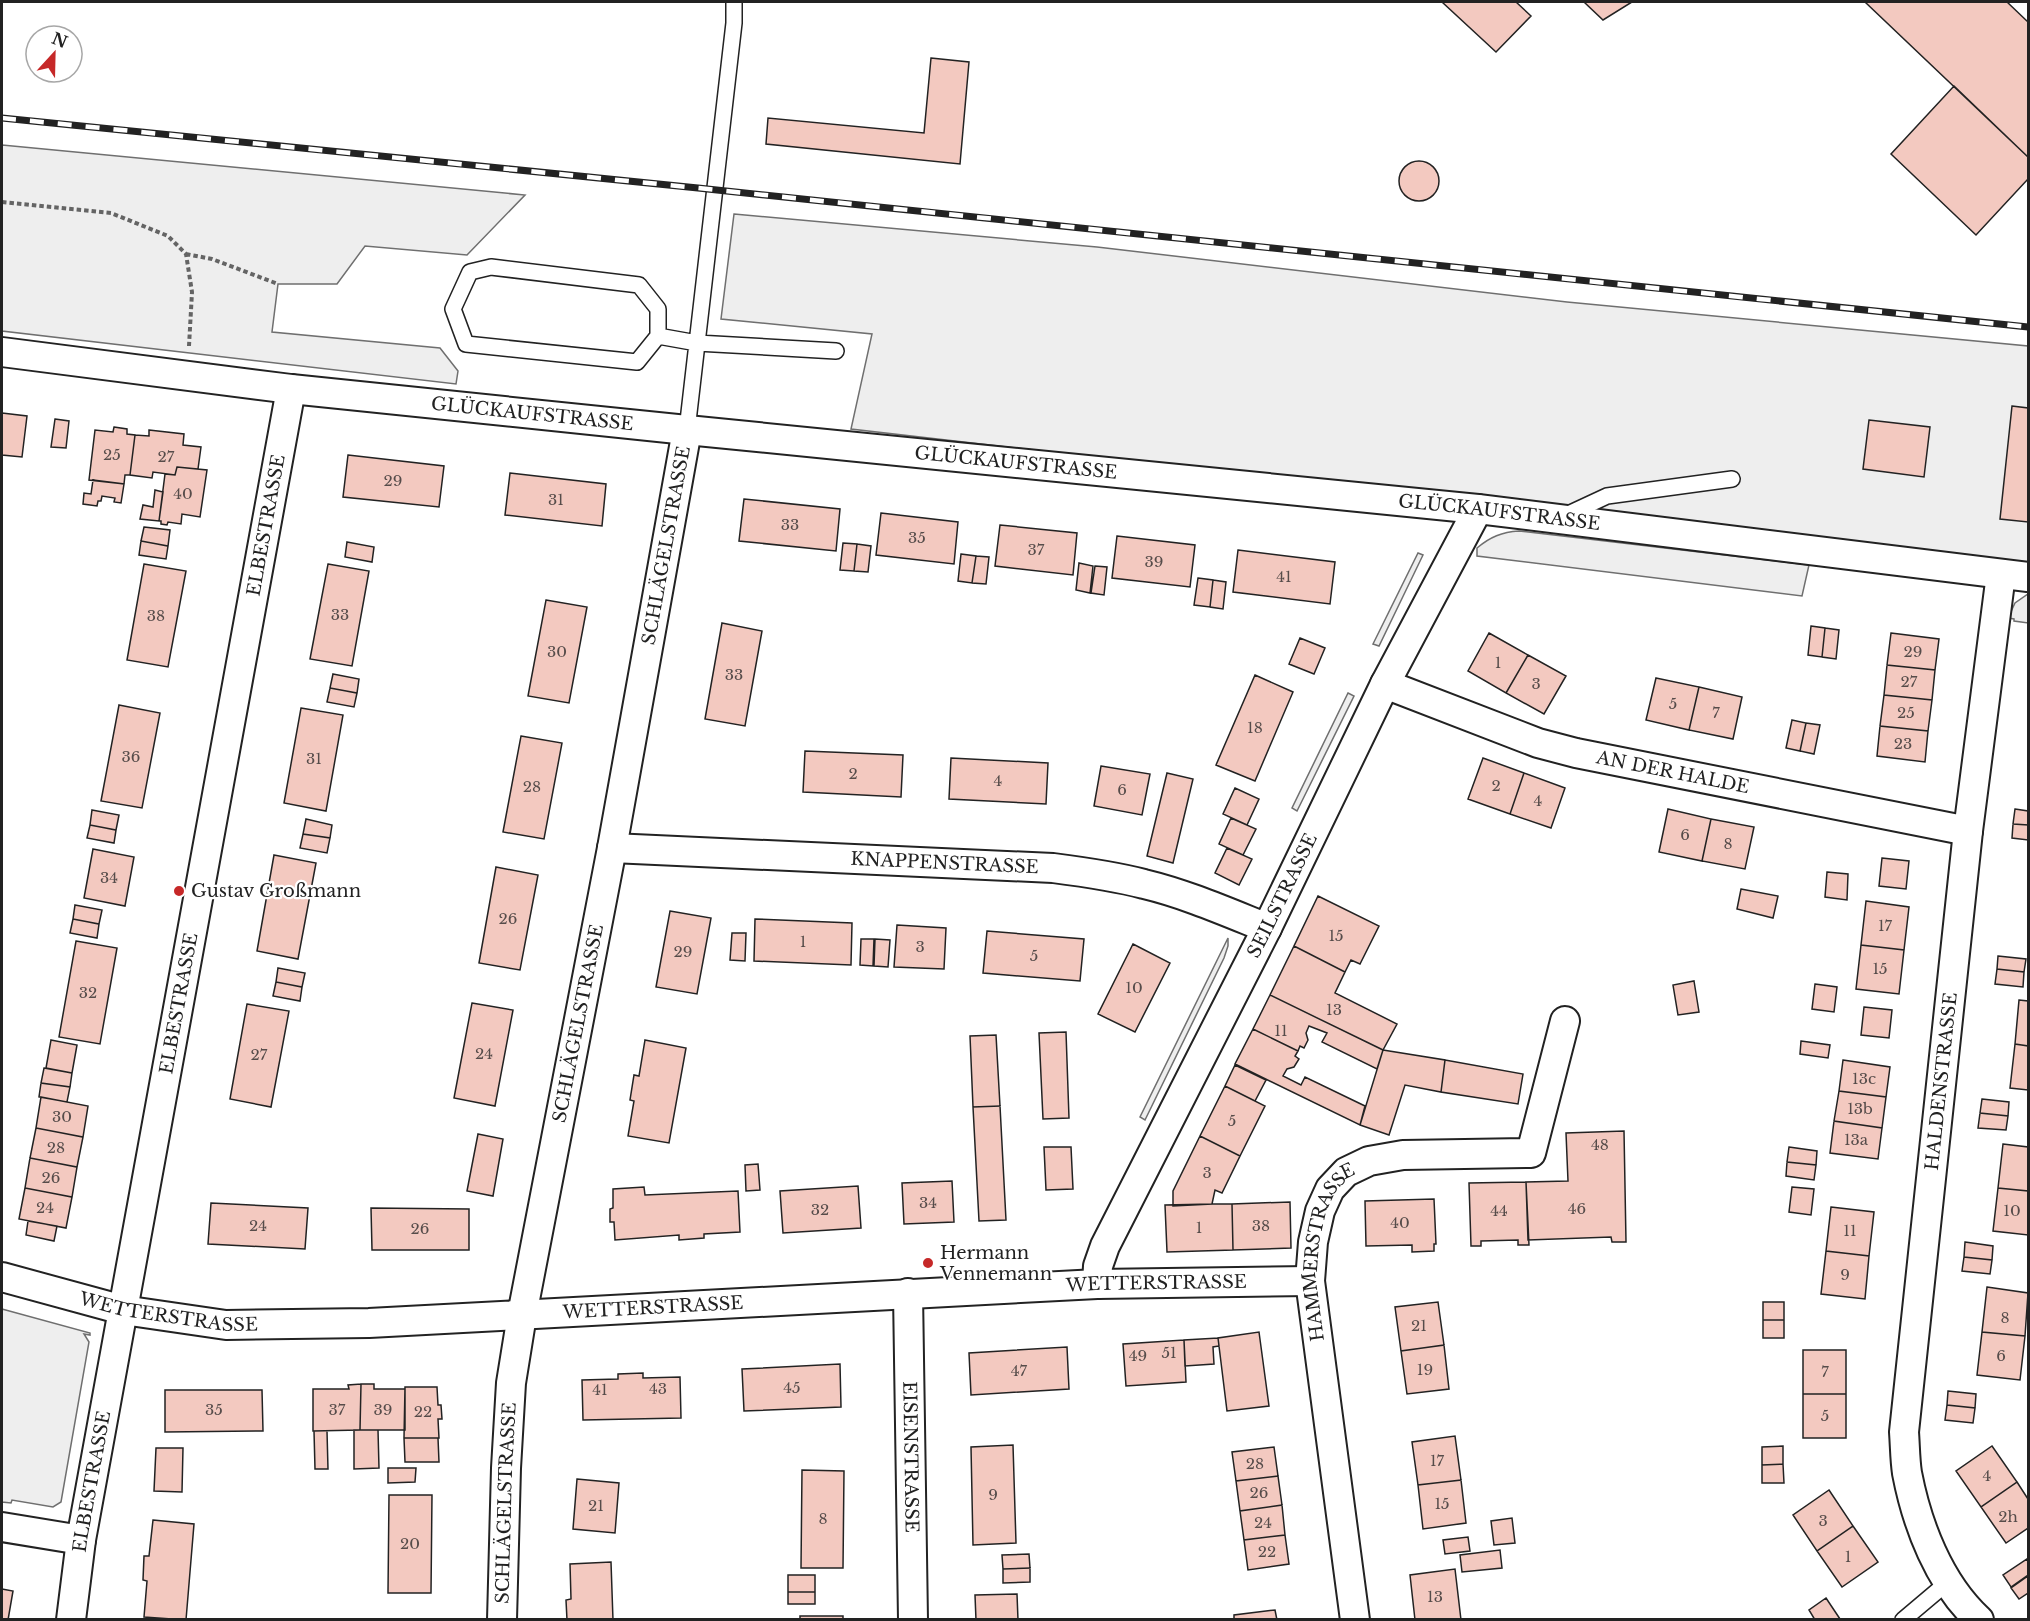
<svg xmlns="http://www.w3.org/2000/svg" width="2030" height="1621" font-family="'Libre Baskerville',serif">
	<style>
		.green { fill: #eee; stroke: #6f6f6f; stroke-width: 1.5 }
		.building { fill: #f3c9c0; stroke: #222; stroke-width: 1.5 }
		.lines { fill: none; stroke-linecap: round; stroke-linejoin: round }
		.service-casing { stroke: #222; stroke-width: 18 }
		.minor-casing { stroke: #222; stroke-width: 32 }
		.path { stroke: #646464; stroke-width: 4; stroke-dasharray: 4.5 3; stroke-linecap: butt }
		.service { stroke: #fff; stroke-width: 15 }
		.minor { stroke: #fff; stroke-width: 28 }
		.rail-casing { stroke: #222; stroke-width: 7 }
		.rail { stroke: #fff; stroke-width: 4.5; stroke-dasharray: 14; stroke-linecap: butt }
		.poi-dot { fill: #c62828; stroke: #fff; stroke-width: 2 }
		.labels { text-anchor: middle; stroke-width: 4.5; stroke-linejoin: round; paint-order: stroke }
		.number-label { font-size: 15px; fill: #564c4a }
		.street-label { font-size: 18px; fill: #222; stroke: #fff }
		.poi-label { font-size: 18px; fill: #222; stroke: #fff; text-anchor: start }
	</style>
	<rect width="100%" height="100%" fill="#fff"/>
	<path class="green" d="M2 145 525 195 467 255 365 246 337 284H278L272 332 440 348 458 371 456 384 2 331Z
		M734 214 1097 247 1567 302 2028 346V564L851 429 872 334 721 319Z
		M1519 531 1809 565 1802 596 1477 556V548C1490 537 1502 532 1519 531Z
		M1418 553 1423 555 1379 646 1373 644Z
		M2028 594V623L2014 621V619L2008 618 2015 603Z
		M1348 693 1354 696 1297 811 1292 808Z
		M1228 938V946L1224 958 1145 1120 1140 1117Z
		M2 1309 90 1333V1335L84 1334 89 1342 61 1502 53 1507 12 1500 11 1503 2 1502Z"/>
	<path class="building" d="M1442 2H1516L1531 16 1496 52Z
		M1584 2H1632L1603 20Z
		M1865 2H2007L2028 22V157Z
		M931 58 969 62 960 164 766 144 768 118 924 133Z
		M1954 86 2028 157V179L1976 235 1891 154Z
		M1399 181a20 20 0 1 1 40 0a20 20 0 1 1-40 0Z
		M2012 406 2028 408V522L2000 519Z
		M2 413 27 416 22 457 2 455Z
		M55 419 69 421 66 448 51 447Z
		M1869 420 1930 427 1924 477 1863 469Z
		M114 427 127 429V434L135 435 130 475H125L124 484 89 480 95 430 113 432Z
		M149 430 184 434 183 445 201 447 198 469 177 467 175 475 153 472 152 478 130 475 135 435 149 436Z
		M348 455 444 466 439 507 343 497Z
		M177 467 207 470 200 517 182 514 181 524 168 522 167 525 161 524V521H159L165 474 175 475Z
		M510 473 606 484 602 526 505 515Z
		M93 480 124 484 121 503 114 502 115 498 102 496 101 501H98L97 506 83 504 84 493 91 494Z
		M155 490 163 492 159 521 140 519 143 505 153 507Z
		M744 499 840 509 836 551 739 541Z
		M881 513 958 522 954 564 876 555Z
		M1000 525 1077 533 1073 575 995 566Z
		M144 527 170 530 168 546 141 541Z
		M1117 536 1195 545 1190 587 1112 578Z
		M141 541 168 546 166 559 139 555Z
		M347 542 374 547 372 562 345 557Z
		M843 543 857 544 854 571 840 570Z
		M857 544 871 546 868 572 854 571Z
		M1238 550 1335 562 1330 604 1233 592Z
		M961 554 976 556 972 583 958 581Z
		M976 556 989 557 986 584 972 583Z
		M1079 563 1093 566 1090 593 1076 590Z
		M144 564 186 571 168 667 127 660Z
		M328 564 369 571 352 666 310 659Z
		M1095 566 1107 567 1104 595 1091 593Z
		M1198 578 1213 580 1210 607 1194 605Z
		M1213 580 1226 582 1223 609 1210 607Z
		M546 600 587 607 569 703 528 696Z
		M722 623 762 631 745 726 705 719Z
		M1811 626 1825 628 1822 657 1808 655Z
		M1825 628 1839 630 1836 659 1822 657Z
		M1489 633 1528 655 1506 693 1468 671Z
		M1891 633 1939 639 1935 670 1887 665Z
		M1300 638 1325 648 1314 674 1289 664Z
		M1528 655 1566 676 1544 714 1506 693Z
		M1887 665 1935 670 1932 700 1884 695Z
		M333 674 359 679 357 693 330 688Z
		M1255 675 1293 692 1255 781 1216 765Z
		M1656 678 1699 687 1689 730 1646 720Z
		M1699 687 1742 697 1733 739 1689 730Z
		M330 688 357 693 354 707 327 702Z
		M1884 695 1932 700 1928 731 1880 726Z
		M119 705 160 713 142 808 101 801Z
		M301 708 343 715 326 811 284 803Z
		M1792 720 1806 723 1800 751 1786 748Z
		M1806 723 1820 725 1814 754 1800 751Z
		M1880 726 1928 731 1925 762 1877 756Z
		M521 736 562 743 544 839 503 832Z
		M805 751 903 755 901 797 803 792Z
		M951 758 1048 763 1046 804 949 799Z
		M1483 758 1524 773 1510 814 1468 799Z
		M1101 766 1150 774 1142 815 1094 806Z
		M1167 773 1193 779 1173 863 1147 856Z
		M1524 773 1565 788 1551 828 1510 814Z
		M1235 788 1259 799 1247 825 1223 814Z
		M1668 809 1711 819 1702 861 1659 852Z
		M2015 809 2028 811V825L2013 824Z
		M92 810 119 815 116 830 90 825Z
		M1231 818 1256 829 1243 855 1219 844Z
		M306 819 332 825 330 838 303 834Z
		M1711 819 1754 827 1745 869 1702 861Z
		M2013 824 2028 825V840L2012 838Z
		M90 825 116 830 114 843 87 838Z
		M303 834 330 838 327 853 300 848Z
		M1227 848 1252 859 1239 885 1215 873Z
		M93 849 134 857 125 906 84 898Z
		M274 855 316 863 298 959 257 951Z
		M1882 858 1909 861 1906 889 1879 886Z
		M496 867 538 875 520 970 479 963Z
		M1827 872 1848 874 1847 900 1825 897Z
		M1741 889 1778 896 1773 918 1737 909Z
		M1318 896 1379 926 1360 964 1351 960 1345 972 1294 946Z
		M1866 901 1909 907 1904 950 1861 945Z
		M75 905 102 910 99 924 73 919Z
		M670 911 711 918 697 994 656 987Z
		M73 919 99 924 97 938 70 933Z
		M755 919 852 923 851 965 754 961Z
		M897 925 946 928 944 969 894 967Z
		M987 931 1084 939 1080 981 983 973Z
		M732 933H746L745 961 730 960Z
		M861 939H874L873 966 860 965Z
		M875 939 890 940 888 967 874 966Z
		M76 941 117 948 100 1044 59 1037Z
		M1133 944 1170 963 1135 1032 1098 1014Z
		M1861 945 1904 950 1899 994 1856 989Z
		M1294 946 1345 972 1335 993 1397 1024 1383 1050 1270 995Z
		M1998 956 2026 959 2024 972 1997 969Z
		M278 968 305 973 302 987 276 982Z
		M1997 969 2024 972 2023 987 1995 984Z
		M1694 981 1699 1012 1678 1015 1673 985Z
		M276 982 302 987 300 1001 273 996Z
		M1815 984 1837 987 1834 1012 1812 1009Z
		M1270 995 1383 1050 1377 1069 1322 1042 1327 1033 1309 1026 1306 1033 1308 1040 1304 1048 1300 1046 1298 1051 1253 1029Z
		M2019 1000 2028 1001V1046L2015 1044Z
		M472 1003 513 1010 495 1106 454 1098Z
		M247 1004 289 1011 271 1107 230 1099Z
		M1864 1007 1892 1010 1889 1038 1861 1035Z
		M1253 1029 1298 1051 1295 1056 1299 1059 1294 1067 1287 1069 1283 1076 1301 1085 1305 1077 1365 1106 1360 1125 1235 1064Z
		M1066 1032 1069 1118 1043 1119 1039 1033Z
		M996 1035 1000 1106 973 1107 970 1036Z
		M51 1040 77 1045 72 1073 46 1068Z
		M645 1040 686 1048 669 1143 628 1136 634 1101 630 1100 634 1075 639 1076Z
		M1801 1041 1830 1045 1828 1058 1800 1054Z
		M2015 1044 2028 1046V1090L2010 1088Z
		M1383 1050 1445 1060 1441 1092 1405 1085 1389 1135 1360 1125Z
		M1445 1060 1523 1074 1518 1104 1441 1092Z
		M1843 1060 1890 1067 1886 1097 1839 1091Z
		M1235 1065 1266 1080 1255 1101 1225 1086Z
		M44 1068 72 1073 70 1087 41 1083Z
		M41 1083 70 1087 67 1102 39 1097Z
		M1225 1086 1265 1106 1240 1156 1200 1136Z
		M1839 1091 1886 1097 1882 1128 1834 1121Z
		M41 1097 88 1106 83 1137 36 1128Z
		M1982 1099 2009 1102 2008 1116 1980 1113Z
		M1000 1106 1006 1220 979 1221 973 1107Z
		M1980 1113 2008 1116 2006 1130 1978 1128Z
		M1834 1121 1882 1128 1878 1159 1830 1153Z
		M36 1128 83 1137 77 1167 30 1158Z
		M1624 1131 1626 1242H1612L1611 1237 1528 1240 1526 1182 1568 1181 1566 1133Z
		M478 1134 503 1139 493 1196 467 1191Z
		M1200 1136 1240 1156 1222 1193 1215 1190 1212 1204 1173 1206V1191Z
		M2003 1144 2028 1147V1191L1998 1188Z
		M1044 1147H1071L1073 1189 1046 1190Z
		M1789 1147 1817 1151 1816 1165 1787 1162Z
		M30 1158 77 1167 72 1197 25 1188Z
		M1787 1162 1816 1165 1814 1180 1786 1176Z
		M758 1164 760 1190 746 1191 745 1165Z
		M952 1181 954 1222 904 1224 902 1183Z
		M1526 1182 1529 1245H1518V1240L1481 1241V1246H1471L1469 1183Z
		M858 1186 861 1228 783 1233 780 1191Z
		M644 1187 645 1195 738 1191 740 1232 704 1234V1238L679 1240V1235L615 1240 614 1222H610V1209L613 1208V1189Z
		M1792 1187 1814 1189 1811 1215 1789 1212Z
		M25 1188 72 1197 66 1228 19 1219Z
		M1998 1188 2028 1191V1235L1993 1231Z
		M1434 1199 1436 1244H1434V1251L1412 1252V1245L1366 1246 1365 1201Z
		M1290 1202 1291 1248 1233 1250 1232 1204Z
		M211 1203 308 1208 305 1249 208 1244Z
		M1212 1204H1232L1233 1250 1167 1252 1165 1205Z
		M1831 1207 1874 1212 1869 1256 1826 1251Z
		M371 1208 469 1209V1250H372Z
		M28 1221 57 1226 54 1241 26 1235Z
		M1965 1242 1993 1246 1992 1260 1964 1257Z
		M1826 1251 1869 1256 1865 1299 1821 1294Z
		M1964 1257 1992 1260 1990 1274 1962 1271Z
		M1987 1287 2028 1293 2025 1336 1982 1332Z
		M1438 1302 1444 1345 1401 1351 1395 1307Z
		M1763 1302H1784V1320H1763Z
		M1763 1320H1784V1338H1763Z
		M1259 1332 1269 1406 1227 1411 1218 1338Z
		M1982 1332 2025 1336 2020 1380 1977 1375Z
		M1218 1338 1219 1346 1213 1347 1214 1364 1185 1366 1184 1340Z
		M1184 1340 1186 1382 1126 1386 1123 1344Z
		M1444 1345 1449 1389 1407 1394 1401 1351Z
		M1067 1347 1069 1389 971 1395 969 1353Z
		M1803 1350H1846V1394H1803Z
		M840 1364 841 1407 744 1411 742 1369Z
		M643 1373V1378L680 1377 681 1418 583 1420 582 1380 618 1379V1374Z
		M361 1384 360 1430 313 1431V1389H349L348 1385Z
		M361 1384H374V1389H405V1430H360Z
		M405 1387H437L438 1405H441L442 1419H438L439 1438H404Z
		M165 1390H262L263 1431 165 1432Z
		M1948 1391 1976 1394 1975 1408 1947 1405Z
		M1803 1394H1846V1438H1803Z
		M1947 1405 1975 1408 1973 1423 1945 1420Z
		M354 1430H378L379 1468 354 1469Z
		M314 1431H327L328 1469H315Z
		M1455 1436 1461 1480 1418 1485 1412 1442Z
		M404 1438H438L439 1462H405Z
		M1013 1445 1016 1543 973 1545 971 1447Z
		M1783 1446V1464L1762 1465V1447Z
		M1992 1446 2017 1482 1981 1507 1956 1471Z
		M1274 1447 1278 1476 1236 1481 1232 1452Z
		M156 1448H183L182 1492 154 1491Z
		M1783 1464 1784 1483H1762V1465Z
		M388 1468H416L415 1482 388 1483Z
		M802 1470 844 1471 843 1568H801Z
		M1278 1476 1282 1505 1240 1511 1236 1481Z
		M577 1479 619 1483 615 1533 573 1529Z
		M1461 1480 1466 1523 1423 1529 1418 1485Z
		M2017 1482 2028 1499V1528L2006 1543 1981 1507Z
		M1829 1490 1853 1526 1817 1551 1793 1515Z
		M389 1495H432L431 1593H388Z
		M1282 1505 1285 1535 1244 1540 1240 1511Z
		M1512 1518 1515 1543 1494 1545 1491 1521Z
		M153 1520 194 1524 186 1620 144 1617 147 1581 143 1580 144 1556H149Z
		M1853 1526 1878 1562 1842 1587 1817 1551Z
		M1285 1535 1289 1564 1248 1570 1244 1540Z
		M1468 1537 1470 1551 1445 1554 1443 1540Z
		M1500 1550 1502 1568 1462 1572 1460 1555Z
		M1029 1554 1030 1568 1003 1569 1002 1555Z
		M2027 1559 2028 1562V1575L2011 1587 2003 1575Z
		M611 1562 613 1620H567L566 1600 571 1599 570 1564Z
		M1030 1568V1582L1003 1583V1569Z
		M1455 1569 1461 1620H1415L1410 1575Z
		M788 1575H815V1592H788Z
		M2028 1576V1593L2019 1599 2011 1588Z
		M2 1589 13 1591 8 1620H2Z
		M788 1592H815V1604H788Z
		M1017 1594 1018 1620H976L975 1595Z
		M1826 1598 1840 1619 1839 1620H1815L1809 1610Z
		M1275 1610 1277 1620H1234V1615Z
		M800 1616H843V1620H800Z"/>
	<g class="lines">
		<g class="service-casing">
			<path id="service" d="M658 336V309L639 285 491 267 470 272 453 309 466 344 637 362 658 336 697 343 836 351
				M687 430 734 23V2
				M1564 516 1607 496 1732 479
				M1903 1620 1948 1582"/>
		</g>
		<g class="minor-casing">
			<g id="minor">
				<path id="s1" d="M2 352 291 389 687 430 1478 509 2028 577"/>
				<path id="s2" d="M1385 684 1538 743 1576 753 1968 831"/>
				<path id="s3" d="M612 848 1053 868C1084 872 1114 876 1144 884 1186 894 1227 912 1267 928"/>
				<path id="s4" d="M2 1277 123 1310 226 1325 369 1323 1097 1284 1310 1281"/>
				<path id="s5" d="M1097 1284 1098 1266 1105 1246 1267 928 1385 684 1478 509"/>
				<path id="s6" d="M908 1293 913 1620"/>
				<path d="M2 1527 81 1540"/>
				<path id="s7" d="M71 1620 81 1540 291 389"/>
				<path id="s8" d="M502 1620 506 1468 511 1383 522 1315 612 848 687 430"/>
				<path id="s9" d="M1355 1620 1310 1281 1313 1242 1320 1211 1330 1189 1346 1172 1369 1161 1403 1155 1531 1153 1565 1021"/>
				<path id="s10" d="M1979 1620C1939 1583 1917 1525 1907 1473 1905 1460 1905 1445 1904 1432L1968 831 2001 574"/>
			</g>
		</g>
		<path class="path" d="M2 202 111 213 168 236 186 254 192 292 189 346
			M186 254 212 259 278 284"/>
		<use href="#service" class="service"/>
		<use href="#minor" class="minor"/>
		<g class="rail-casing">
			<path id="rail" d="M2 118 698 188 2028 327"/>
		</g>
		<use href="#rail" class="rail"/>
	</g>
	<g class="poi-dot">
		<circle cx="179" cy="891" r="6"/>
		<circle cx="928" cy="1263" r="6"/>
	</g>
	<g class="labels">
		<g class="number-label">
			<text x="112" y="460">25</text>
			<text x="166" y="462">27</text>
			<text x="393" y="486">29</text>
			<text x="183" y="499">40</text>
			<text x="556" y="505">31</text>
			<text x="790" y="530">33</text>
			<text x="917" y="543">35</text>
			<text x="1036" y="555">37</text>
			<text x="1154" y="567">39</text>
			<text x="1284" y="582">41</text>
			<text x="340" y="620">33</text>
			<text x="156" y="621">38</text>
			<text x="557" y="657">30</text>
			<text x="1913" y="657">29</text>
			<text x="1498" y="668">1</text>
			<text x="734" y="680">33</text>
			<text x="1909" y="687">27</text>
			<text x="1536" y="689">3</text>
			<text x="1673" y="709">5</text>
			<text x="1716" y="718">7</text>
			<text x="1906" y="718">25</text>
			<text x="1255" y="733">18</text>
			<text x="1903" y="749">23</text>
			<text x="131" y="762">36</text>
			<text x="314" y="764">31</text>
			<text x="853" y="779">2</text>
			<text x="998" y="786">4</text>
			<text x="1496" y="791">2</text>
			<text x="532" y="792">28</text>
			<text x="1122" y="795">6</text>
			<text x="1538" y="806">4</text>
			<text x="1685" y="840">6</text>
			<text x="1728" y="849">8</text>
			<text x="109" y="883">34</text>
			<text x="508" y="924">26</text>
			<text x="1885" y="931">17</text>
			<text x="1336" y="941">15</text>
			<text x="803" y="947">1</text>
			<text x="920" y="952">3</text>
			<text x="683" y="957">29</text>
			<text x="1034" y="961">5</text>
			<text x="1880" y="974">15</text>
			<text x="1134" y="993">10</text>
			<text x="88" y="998">32</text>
			<text x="1334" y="1015">13</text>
			<text x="1281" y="1036">11</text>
			<text x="484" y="1059">24</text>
			<text x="259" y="1060">27</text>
			<text x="1864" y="1084">13c</text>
			<text x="1860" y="1114">13b</text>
			<text x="62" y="1122">30</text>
			<text x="1232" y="1126">5</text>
			<text x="1856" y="1145">13a</text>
			<text x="1600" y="1150">48</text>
			<text x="56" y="1153">28</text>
			<text x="1207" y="1178">3</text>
			<text x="51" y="1183">26</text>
			<text x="928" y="1208">34</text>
			<text x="45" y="1213">24</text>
			<text x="1577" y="1214">46</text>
			<text x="820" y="1215">32</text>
			<text x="1499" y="1216">44</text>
			<text x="2012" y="1216">10</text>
			<text x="1400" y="1228">40</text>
			<text x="258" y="1231">24</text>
			<text x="1261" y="1231">38</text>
			<text x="1199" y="1233">1</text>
			<text x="420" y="1234">26</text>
			<text x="1850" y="1236">11</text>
			<text x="1845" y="1280">9</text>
			<text x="2005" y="1323">8</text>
			<text x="1419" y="1331">21</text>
			<text x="1169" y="1358">51</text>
			<text x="1138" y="1361">49</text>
			<text x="2001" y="1361">6</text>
			<text x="1425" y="1375">19</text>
			<text x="1019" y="1376">47</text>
			<text x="1825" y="1377">7</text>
			<text x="792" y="1393">45</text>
			<text x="658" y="1394">43</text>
			<text x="600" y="1395">41</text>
			<text x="214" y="1415">35</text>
			<text x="337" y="1415">37</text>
			<text x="383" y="1415">39</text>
			<text x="423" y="1417">22</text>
			<text x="1825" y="1421">5</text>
			<text x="1437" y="1466">17</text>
			<text x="1255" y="1469">28</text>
			<text x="1987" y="1481">4</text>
			<text x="1259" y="1498">26</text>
			<text x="993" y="1500">9</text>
			<text x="1442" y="1509">15</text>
			<text x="596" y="1511">21</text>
			<text x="2008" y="1522">2h</text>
			<text x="823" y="1524">8</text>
			<text x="1823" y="1526">3</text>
			<text x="1263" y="1528">24</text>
			<text x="410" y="1549">20</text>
			<text x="1267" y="1557">22</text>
			<text x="1848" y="1562">1</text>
			<text x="1435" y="1602">13</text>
		</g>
		<g class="street-label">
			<text dy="6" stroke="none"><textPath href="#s1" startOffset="534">GLÜCKAUFSTRASSE</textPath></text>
			<text dy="6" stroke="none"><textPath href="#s1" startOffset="1020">GLÜCKAUFSTRASSE</textPath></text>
			<text dy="6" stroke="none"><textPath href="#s1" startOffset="1506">GLÜCKAUFSTRASSE</textPath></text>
			<text dy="6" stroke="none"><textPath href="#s7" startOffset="1112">ELBESTRASSE</textPath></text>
			<text dy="6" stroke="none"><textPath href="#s8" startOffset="1089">SCHLÄGELSTRASSE</textPath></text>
			<text dy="6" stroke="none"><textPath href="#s2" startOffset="302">AN DER HALDE</textPath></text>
			<text dy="6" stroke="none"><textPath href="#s3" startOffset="333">KNAPPENSTRASSE</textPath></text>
			<text dy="6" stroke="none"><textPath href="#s5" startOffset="432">SEILSTRASSE</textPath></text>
			<text dy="6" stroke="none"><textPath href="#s7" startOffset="626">ELBESTRASSE</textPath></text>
			<text dy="6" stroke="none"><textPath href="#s8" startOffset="603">SCHLÄGELSTRASSE</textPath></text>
			<text dy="6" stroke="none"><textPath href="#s10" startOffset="560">HALDENSTRASSE</textPath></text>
			<text dy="6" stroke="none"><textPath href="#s9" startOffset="375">HAMMERSTRASSE</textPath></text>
			<text dy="6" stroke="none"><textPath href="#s4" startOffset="1161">WETTERSTRASSE</textPath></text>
			<text dy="6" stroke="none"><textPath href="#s4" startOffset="657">WETTERSTRASSE</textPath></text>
			<text dy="6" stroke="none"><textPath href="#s4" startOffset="171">WETTERSTRASSE</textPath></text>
			<text dy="6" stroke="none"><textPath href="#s6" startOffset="164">EISENSTRASSE</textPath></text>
			<text dy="6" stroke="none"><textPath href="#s7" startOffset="140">ELBESTRASSE</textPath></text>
			<text dy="6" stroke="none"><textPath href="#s8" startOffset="117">SCHLÄGELSTRASSE</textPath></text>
		</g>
		<g class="poi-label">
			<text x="191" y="897">Gustav Großmann</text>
			<text x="940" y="1259">Hermann<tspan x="940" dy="21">Vennemann</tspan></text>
		</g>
	</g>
	<rect width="2030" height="1621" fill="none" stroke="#222222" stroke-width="6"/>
	<g transform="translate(54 54) rotate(22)"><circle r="28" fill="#ffffff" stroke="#a7a7a7" stroke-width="1.5"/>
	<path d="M0-4.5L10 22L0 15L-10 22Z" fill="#c62828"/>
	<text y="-9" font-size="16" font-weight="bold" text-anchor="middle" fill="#222222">N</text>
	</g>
</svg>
